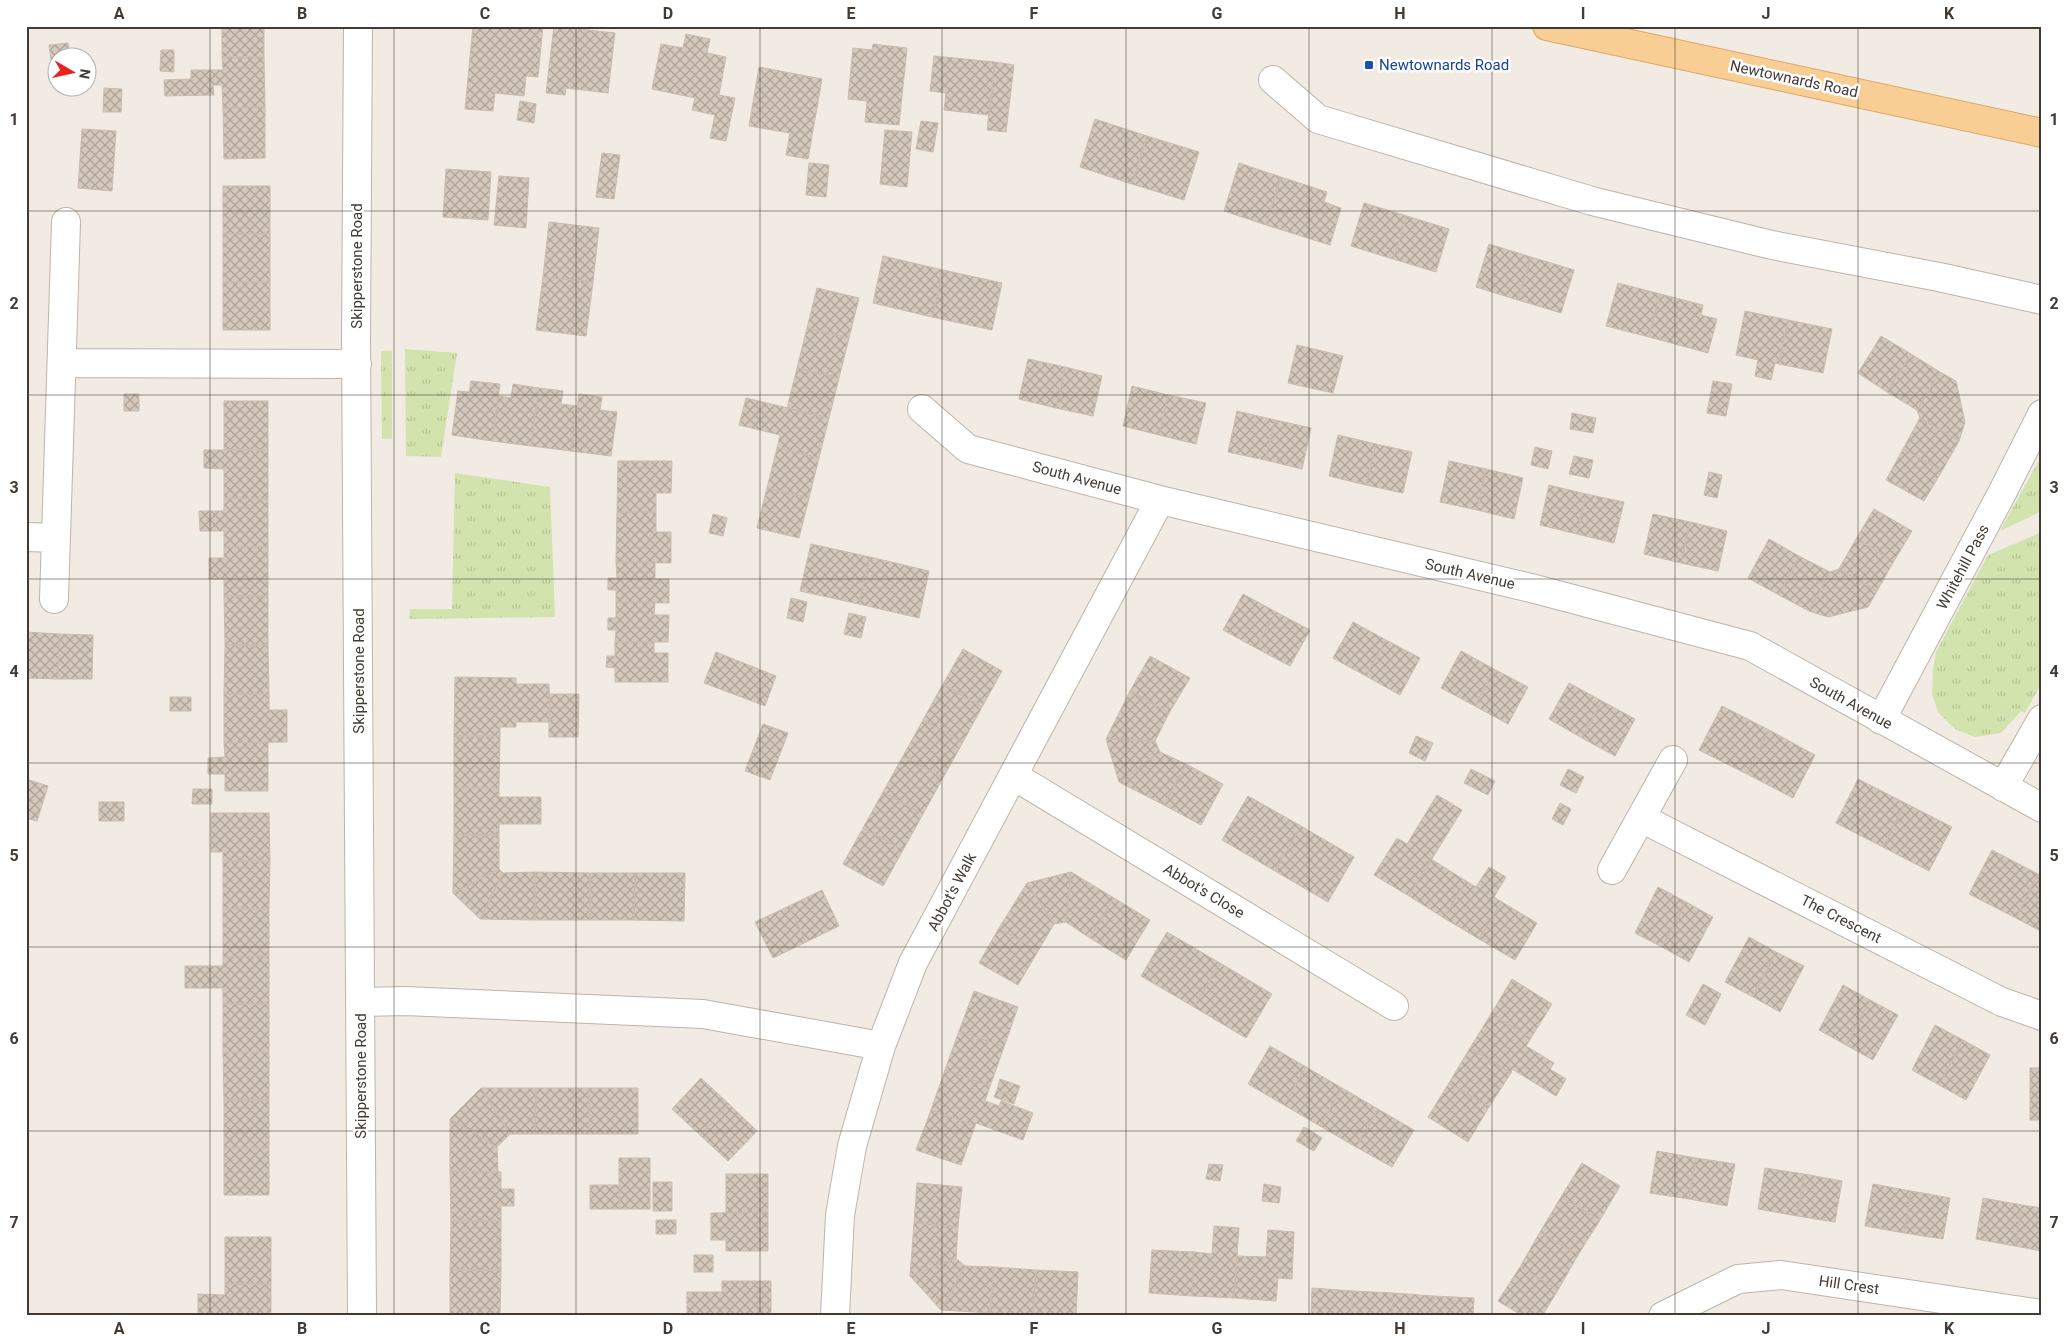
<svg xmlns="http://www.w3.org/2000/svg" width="2068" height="1342" font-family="Roboto,sans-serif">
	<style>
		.grass { fill: url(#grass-tufts) }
		.building { fill: url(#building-cross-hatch); stroke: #ccbbad }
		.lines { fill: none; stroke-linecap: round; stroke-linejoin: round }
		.street-casing { stroke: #beb4a9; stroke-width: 30 }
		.primary-casing { stroke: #dca866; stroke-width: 30 }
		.street { stroke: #fff; stroke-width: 28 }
		.primary { stroke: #f8ce94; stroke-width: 28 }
		.grid { fill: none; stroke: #423a34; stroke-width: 1; stroke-opacity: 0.55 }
		.transit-dot { fill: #1a4fb4; stroke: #fff; stroke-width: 2 }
		.labels { text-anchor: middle; stroke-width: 5; stroke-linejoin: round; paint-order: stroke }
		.transit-label { font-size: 15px; fill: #164399; stroke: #fff; text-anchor: start }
		.street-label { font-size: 15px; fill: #423a34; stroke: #fff }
		.neatline { fill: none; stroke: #423a34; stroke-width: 2 }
		.grid-label { font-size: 16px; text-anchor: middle; font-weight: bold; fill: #423a34 }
	</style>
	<defs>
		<pattern id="grass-tufts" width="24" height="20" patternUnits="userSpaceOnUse" patternTransform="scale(1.25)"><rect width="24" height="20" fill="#d2e3ad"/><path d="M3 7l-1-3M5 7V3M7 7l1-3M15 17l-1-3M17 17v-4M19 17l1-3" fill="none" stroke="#b6c495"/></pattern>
		<pattern id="building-cross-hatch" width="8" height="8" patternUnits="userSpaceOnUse" patternTransform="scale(1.25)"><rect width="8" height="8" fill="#d4c8bc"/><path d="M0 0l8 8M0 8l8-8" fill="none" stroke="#aea39a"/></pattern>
	</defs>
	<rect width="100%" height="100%" fill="#f1ebe3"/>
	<path class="grass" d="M405 349 457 353 441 457 406 456Z
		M381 351H392V439H382Z
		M2042 455V511L2000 531Z
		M455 473 550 487 555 617 409 619 410 609H452Z
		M2042 532V682L2025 713 2021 711 2001 733 1975 737 1955 729 1938 712 1932 694 1933 669 1936 652 1988 555Z"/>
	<path class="building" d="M222 26H264V57H222Z
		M473 26H543L538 77 526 76 524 96 495 93 493 111 465 109Z
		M554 26 615 33 608 93 566 88 565 95 546 93Z
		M686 34 710 39 707 53 726 57 719 95 735 98 726 141 710 138 715 115 692 110 695 98 652 89 661 44 683 48Z
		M68 43 70 58H58V74L53 75 49 45Z
		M873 44 907 48 899 125 865 122 867 101 848 99 853 48 872 50Z
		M161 50H174V72L160 71Z
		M934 56 995 62 989 115 944 110 946 93 930 91Z
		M222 57H264L265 107 223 108 222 85H213L214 95 165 96 164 80 191 79V70H223Z
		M995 62 1014 65 1006 132 987 130Z
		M759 67 822 79 808 159 786 155 790 133 749 126Z
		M104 88 122 89 121 112H103Z
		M520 101 536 104 534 123 517 120Z
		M265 107V158L224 159 223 108Z
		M1095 119 1147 136 1132 184 1080 167Z
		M921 121 938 123 933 152 916 149Z
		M82 129 116 131 112 191 78 188Z
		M885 130 912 132 907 187 880 184Z
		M1147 136 1199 152 1184 200 1132 184Z
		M602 153 620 155 614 199 596 197Z
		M809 163 829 165 826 197 806 195Z
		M1239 163 1281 177 1266 225 1224 211Z
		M446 169 491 172 488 220 443 217Z
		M499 176 529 178 526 228 494 225Z
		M1281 177 1327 192 1324 202 1341 208 1330 245 1266 225Z
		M223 186H270V234H223Z
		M1364 203 1407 216 1393 259 1351 246Z
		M1407 216 1449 229 1436 272 1393 259Z
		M549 222 599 228 593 282 543 277Z
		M223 234H270V282H223Z
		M1489 244 1531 257 1518 300 1476 287Z
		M883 256 943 270 932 317 873 303Z
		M1531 257 1574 270 1561 313 1518 300Z
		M943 270 1002 283 992 330 932 317Z
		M543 277 593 282 586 336 536 330Z
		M223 282H270V330H223Z
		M1618 283 1660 294 1649 337 1606 326Z
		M817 288 859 298 849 338 807 328Z
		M1660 294 1703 305 1701 315 1717 319 1708 353 1649 337Z
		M1745 311 1788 320 1779 364 1775 363 1771 380 1755 376 1758 360 1736 355Z
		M1788 320 1832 329 1823 373 1779 364Z
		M807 328 849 338 839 378 797 368Z
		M1881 336 1911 354 1887 392 1858 373Z
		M1297 345 1343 356 1333 393 1288 383Z
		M1911 354 1940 372 1917 410 1887 392Z
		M1028 359 1065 367 1056 408 1019 399Z
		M1065 367 1102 376 1093 416 1056 408Z
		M797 368 839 378 829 418 787 408Z
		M1940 372 1956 381 1965 422 1959 441 1920 418 1917 410Z
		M471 381 500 384 492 441 452 435 458 391 469 392Z
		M1713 381 1732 384 1726 416 1707 413Z
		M513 384 539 388 531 446 492 441 498 396 511 398Z
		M1132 386 1168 395 1159 435 1123 426Z
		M539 388 563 391 561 404 577 406 571 451 531 446Z
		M124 394H139V411H124Z
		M579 394 602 397 600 410 617 412 611 456 571 451Z
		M1168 395 1206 403 1196 444 1159 435Z
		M746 398 829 418 819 458 777 448 780 435 739 425Z
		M224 401H268V450H224Z
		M1237 411 1275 420 1265 460 1228 452Z
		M1572 413 1596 418 1593 433 1570 429Z
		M1920 418 1959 441 1942 471 1903 449Z
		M1275 420 1311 428 1302 469 1265 460Z
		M1338 435 1376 444 1366 485 1329 476Z
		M1376 444 1412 452 1403 493 1366 485Z
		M1535 447 1552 451 1548 469 1531 465Z
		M777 448 819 458 809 498 767 488Z
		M1903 449 1942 471 1924 501 1886 480Z
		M204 450H268V499L224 498V469L204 468Z
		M1574 456 1593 460 1589 478 1569 474Z
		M618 461H672L671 493H656V512H617Z
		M1449 461 1486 469 1477 510 1440 502Z
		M1486 469 1523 478 1514 519 1477 510Z
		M1709 472 1722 475 1717 498 1704 495Z
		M1549 485 1586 494 1577 534 1540 525Z
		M767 488 809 498 799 538 757 528Z
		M1586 494 1624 502 1614 543 1577 534Z
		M224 498 268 499V547H224V531H200L199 511H224Z
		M1874 509 1912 531 1894 561 1856 539Z
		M617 512H656V532H671V563L616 562Z
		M713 514 727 518 723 536 709 533Z
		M1653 514 1690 522 1681 563 1644 554Z
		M1690 522 1727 531 1718 571 1681 563Z
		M1769 539 1799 556 1779 595 1748 578Z
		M1856 539 1894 561 1877 591 1839 569Z
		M811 544 870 557 859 604 800 591Z
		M224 547H268V596H224V579H209V558H224Z
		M1799 556 1830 572 1809 611 1779 595Z
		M870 557 929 571 919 618 859 604Z
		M616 562H655V579H669V603L616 602V590H608V578H617Z
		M1839 569 1877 591 1868 607 1828 617 1809 611 1830 572Z
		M1243 594 1276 612 1256 648 1223 630Z
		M224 596H268V645H225Z
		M791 598 807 602 803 622 787 618Z
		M616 602H655L654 615H669L668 642H615L616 630H608V618H616Z
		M1276 612 1310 630 1290 666 1256 648Z
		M849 613 866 617 861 638 844 634Z
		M1353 622 1386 640 1366 676 1333 658Z
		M26 632 59 634 58 679 26 678Z
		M59 634 93 635 92 679H58Z
		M1386 640 1420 658 1400 695 1366 676Z
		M615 642H654V653H668V682H615V668L606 667 607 656H615Z
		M225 645H268L269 694H224Z
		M963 649 1002 671 982 707 943 684Z
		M1461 651 1494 669 1475 706 1441 688Z
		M716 652 776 676 765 706 704 683Z
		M1150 656 1190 678 1169 713 1130 691Z
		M1494 669 1528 687 1508 724 1475 706Z
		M455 677 516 678V684H549L550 722H516V727H500V736H454Z
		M1569 683 1602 701 1582 738 1549 719Z
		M943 684 982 707 963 742 923 720Z
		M1130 691 1169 713 1155 741 1106 739Z
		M224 694H269V710H287V742L224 743Z
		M549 694H579L578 737H549Z
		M170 697H191V711H170Z
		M1602 701 1635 719 1615 756 1582 738Z
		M1722 706 1769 730 1747 774 1699 750Z
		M923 720 963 742 943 778 903 756Z
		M763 724 788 733 770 780 745 771Z
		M1769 730 1815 755 1793 798 1747 774Z
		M454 736H500L499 788H454Z
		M1416 736 1433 743 1425 761 1409 753Z
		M1106 739 1155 741 1160 752 1119 782Z
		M268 742V791H225V774H208V758L225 757 224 743Z
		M1160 752 1186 764 1164 805 1119 782Z
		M903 756 943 778 923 814 883 792Z
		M1186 764 1223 784 1201 825 1164 805Z
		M1471 769 1495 781 1488 795 1464 783Z
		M1568 769 1584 777 1576 793 1560 785Z
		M26 779 48 786 37 821 26 818Z
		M1858 779 1905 803 1883 847 1836 823Z
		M454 788H499V797H541V824H499V835H454Z
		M193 789H212V804H192Z
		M883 792 923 814 903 850 863 828Z
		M1437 795 1462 810 1409 896 1374 875 1397 838 1407 844Z
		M1248 796 1301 826 1275 871 1222 840Z
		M99 802H124V821H99Z
		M1560 803 1571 809 1563 825 1552 819Z
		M1905 803 1952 827 1929 871 1883 847Z
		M211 813H269L270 861H223V852H211Z
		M1301 826 1354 857 1328 902 1275 871Z
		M863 828 903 850 883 886 843 864Z
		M454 835H499V869L453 893Z
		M1992 850 2038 874 2016 918 1969 894Z
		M1431 859 1466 881 1444 918 1409 896Z
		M223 861H270L269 909H223Z
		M1489 867 1506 877 1494 897 1502 902 1479 939 1444 918 1466 881 1476 887Z
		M499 869 503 873 480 919 453 893Z
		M535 872V920L480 919 503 873Z
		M535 872 590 873V920H535Z
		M1071 872 1066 922 1054 924 1027 883Z
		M1071 872 1114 898 1090 938 1066 922Z
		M590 873H635L634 920H590Z
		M635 873H685L684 921 634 920Z
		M2038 874 2042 876V932L2016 918Z
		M1027 883 1054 924 1038 951 999 928Z
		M1658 887 1686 902 1662 947 1635 933Z
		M822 890 839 926 806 942 789 906Z
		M1114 898 1150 920 1126 960 1090 938Z
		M1502 902 1537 923 1515 960 1479 939Z
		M1686 902 1713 917 1689 962 1662 947Z
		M789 906 806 942 773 958 755 922Z
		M223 909H269V956L223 957Z
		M999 928 1038 951 1018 985 979 963Z
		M1167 932 1220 963 1194 1007 1141 976Z
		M1749 937 1776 952 1753 997 1725 982Z
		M1776 952 1804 966 1780 1012 1753 997Z
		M269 956V1004H223V988H185V966H223V957Z
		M1220 963 1272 994 1246 1038 1194 1007Z
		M1512 979 1552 1004 1531 1038 1491 1014Z
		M1703 984 1721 994 1705 1025 1686 1015Z
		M1843 985 1870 1000 1846 1045 1819 1030Z
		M974 991 1018 1007 1004 1047 959 1031Z
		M1870 1000 1898 1015 1873 1060 1846 1045Z
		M223 1004H269V1052H223Z
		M1491 1014 1531 1038 1526 1046 1554 1063 1550 1069 1566 1079 1556 1096 1512 1069 1511 1073 1470 1048Z
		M1935 1025 1963 1040 1939 1085 1912 1070Z
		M959 1031 1004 1047 990 1086 945 1070Z
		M1963 1040 1990 1055 1966 1100 1939 1085Z
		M1270 1046 1306 1067 1284 1105 1248 1084Z
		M1470 1048 1511 1073 1489 1107 1449 1083Z
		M223 1052H269V1100H224Z
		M1306 1067 1342 1088 1320 1126 1284 1105Z
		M2030 1068H2042V1120H2030Z
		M945 1070 990 1086 985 1101 999 1106 1001 1101 1033 1113 1023 1140 976 1123 975 1126 931 1110Z
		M701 1078 729 1104 700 1135 672 1109Z
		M1000 1079 1020 1086 1016 1097 997 1090Z
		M1449 1083 1489 1107 1468 1142 1428 1117Z
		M481 1088H536L535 1134H510Z
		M481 1088 510 1134 497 1147 450 1119Z
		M536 1088H589V1134H535Z
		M589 1088H638V1134H589Z
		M1342 1088 1378 1109 1356 1147 1320 1126Z
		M997 1090 1016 1097 1014 1104 994 1097Z
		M224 1100H269V1148H224Z
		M729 1104 757 1131 728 1161 700 1135Z
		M1378 1109 1414 1130 1392 1167 1356 1147Z
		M931 1110 975 1126 961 1165 916 1150Z
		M450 1119 497 1147 498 1172 450 1171Z
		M1304 1127 1313 1132 1305 1146 1296 1141Z
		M1313 1132 1322 1138 1314 1151 1305 1146Z
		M224 1148H269V1195H224Z
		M1657 1151 1696 1158 1689 1199 1650 1193Z
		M619 1158H650V1209H619Z
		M1696 1158 1735 1164 1727 1206 1689 1199Z
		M1582 1163 1620 1186 1600 1220 1561 1197Z
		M1209 1164 1223 1165 1220 1181 1206 1179Z
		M1765 1168 1804 1174 1797 1216 1758 1209Z
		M450 1171 501 1172V1189H514V1206H501V1221H451Z
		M726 1174H768V1212L726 1213Z
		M1804 1174 1842 1181 1835 1222 1797 1216Z
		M653 1182H672V1211H653Z
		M917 1183 962 1187 958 1227 914 1223Z
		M1264 1184 1281 1187 1279 1203 1262 1201Z
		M1873 1184 1911 1191 1904 1233 1865 1226Z
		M590 1185H619V1209H590Z
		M1911 1191 1950 1198 1943 1239 1904 1233Z
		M1561 1197 1600 1220 1578 1255 1540 1232Z
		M1983 1198 2022 1205 2015 1246 1976 1239Z
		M2022 1205 2042 1208V1251L2015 1246Z
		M768 1212V1251H726V1240H711V1213Z
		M656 1220H676V1234H656Z
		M451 1221H501V1270H450Z
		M914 1223 958 1227 956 1258 910 1276Z
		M1214 1226 1239 1228 1234 1298 1192 1296 1194 1252 1212 1254Z
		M1268 1230 1294 1232 1292 1279 1278 1278 1276 1301 1234 1298 1237 1256 1266 1257Z
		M1540 1232 1578 1255 1558 1290 1520 1267Z
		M225 1237H271V1284H225Z
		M1152 1250 1194 1252 1192 1296 1149 1293Z
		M694 1255H713V1272H694Z
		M956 1258 965 1266 941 1310 910 1276Z
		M965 1266 994 1267 990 1313 941 1310Z
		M994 1267 1036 1270 1033 1316 990 1313Z
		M1520 1267 1558 1290 1542 1316H1523L1498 1301Z
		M450 1270H501L500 1316H450Z
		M1036 1270 1078 1272 1076 1316H1033Z
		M722 1281H771V1316L687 1314V1292H722Z
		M225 1284H271V1316H198V1294L225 1295Z
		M1312 1288 1353 1291 1351 1316H1311Z
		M1353 1291 1393 1293 1392 1316H1351Z
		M1393 1293 1434 1296 1432 1316H1392Z
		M1434 1296 1474 1298 1473 1316H1432Z"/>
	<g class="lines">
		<g class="street-casing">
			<path id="street" d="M358 26 356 340 362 1316
				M1273 80 1318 119 1592 201 1772 245 1939 277 2042 300
				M62 363 357 364
				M922 409 968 449 1160 500 1531 588 1750 646 2042 808
				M26 537 56 538
				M54 599 66 222
				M1881 720 2002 493 2042 414
				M1014 776 1394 1006
				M2003 787 2042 719
				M1641 818 2002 1002 2042 1016
				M1612 870 1673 760
				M361 1002 405 1001 703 1014 881 1046
				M835 1316 840 1215 852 1146 881 1046 913 963 1160 500
				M1663 1316 1738 1279 1781 1275 2042 1314"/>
		</g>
		<g class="primary-casing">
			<path id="primary" d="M1547 26 2042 133"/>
		</g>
		<use href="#street" class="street"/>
		<use href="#primary" class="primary"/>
	</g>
	<path class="grid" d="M210 26V1316M394 26V1316M576 26V1316M760 26V1316M942 26V1316M1126 26V1316M1309 26V1316M1492 26V1316M1675 26V1316M1858 26V1316M26 211H2042M26 395H2042M26 579H2042M26 763H2042M26 947H2042M26 1131H2042"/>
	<rect class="transit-dot" x="1364" y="60" width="10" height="10" rx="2.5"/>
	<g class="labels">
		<g class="transit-label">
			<text x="1379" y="70">Newtownards Road</text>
		</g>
		<g class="street-label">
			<text transform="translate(1794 79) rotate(12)" y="5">Newtownards Road</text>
			<text transform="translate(357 266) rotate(-90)" y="5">Skipperstone Road</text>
			<text transform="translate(1077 478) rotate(15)" y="5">South Avenue</text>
			<text transform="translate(1963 567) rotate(-62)" y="5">Whitehill Pass</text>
			<text transform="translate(1470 574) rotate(13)" y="5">South Avenue</text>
			<text transform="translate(359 671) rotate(-90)" y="5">Skipperstone Road</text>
			<text transform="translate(1851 703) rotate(29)" y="5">South Avenue</text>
			<text transform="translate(1204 891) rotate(31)" y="5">Abbot's Close</text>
			<text transform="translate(952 892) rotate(-62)" y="5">Abbot's Walk</text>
			<text transform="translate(1841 919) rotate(27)" y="5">The Crescent</text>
			<text transform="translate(361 1076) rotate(-90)" y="5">Skipperstone Road</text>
			<text transform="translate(1849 1285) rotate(8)" y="5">Hill Crest</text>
		</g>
	</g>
	<rect width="2068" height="1342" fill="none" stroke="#ffffff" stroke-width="55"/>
	<g transform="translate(72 72) rotate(99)"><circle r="24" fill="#ffffff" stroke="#b3b0ae"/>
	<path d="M0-4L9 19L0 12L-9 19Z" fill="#ee1f1d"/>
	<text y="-8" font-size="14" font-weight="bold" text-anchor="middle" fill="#423a34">N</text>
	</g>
	<rect x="28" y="28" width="2012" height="1286" class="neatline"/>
	<g class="grid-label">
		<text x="119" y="19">A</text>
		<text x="302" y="19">B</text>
		<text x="485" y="19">C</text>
		<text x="668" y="19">D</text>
		<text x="851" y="19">E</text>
		<text x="1034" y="19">F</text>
		<text x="1217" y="19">G</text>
		<text x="1400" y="19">H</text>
		<text x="1583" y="19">I</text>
		<text x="1766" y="19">J</text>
		<text x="1949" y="19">K</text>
		<text x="14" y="125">1</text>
		<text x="2054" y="125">1</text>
		<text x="14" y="309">2</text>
		<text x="2054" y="309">2</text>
		<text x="14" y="493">3</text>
		<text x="2054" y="493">3</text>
		<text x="14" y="677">4</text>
		<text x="2054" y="677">4</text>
		<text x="14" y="861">5</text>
		<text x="2054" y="861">5</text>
		<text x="14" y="1044">6</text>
		<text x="2054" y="1044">6</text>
		<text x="14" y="1228">7</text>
		<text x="2054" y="1228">7</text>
		<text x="119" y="1334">A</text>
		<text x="302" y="1334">B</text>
		<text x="485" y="1334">C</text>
		<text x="668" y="1334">D</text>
		<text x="851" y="1334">E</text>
		<text x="1034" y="1334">F</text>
		<text x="1217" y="1334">G</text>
		<text x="1400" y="1334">H</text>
		<text x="1583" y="1334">I</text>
		<text x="1766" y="1334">J</text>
		<text x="1949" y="1334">K</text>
	</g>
</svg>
